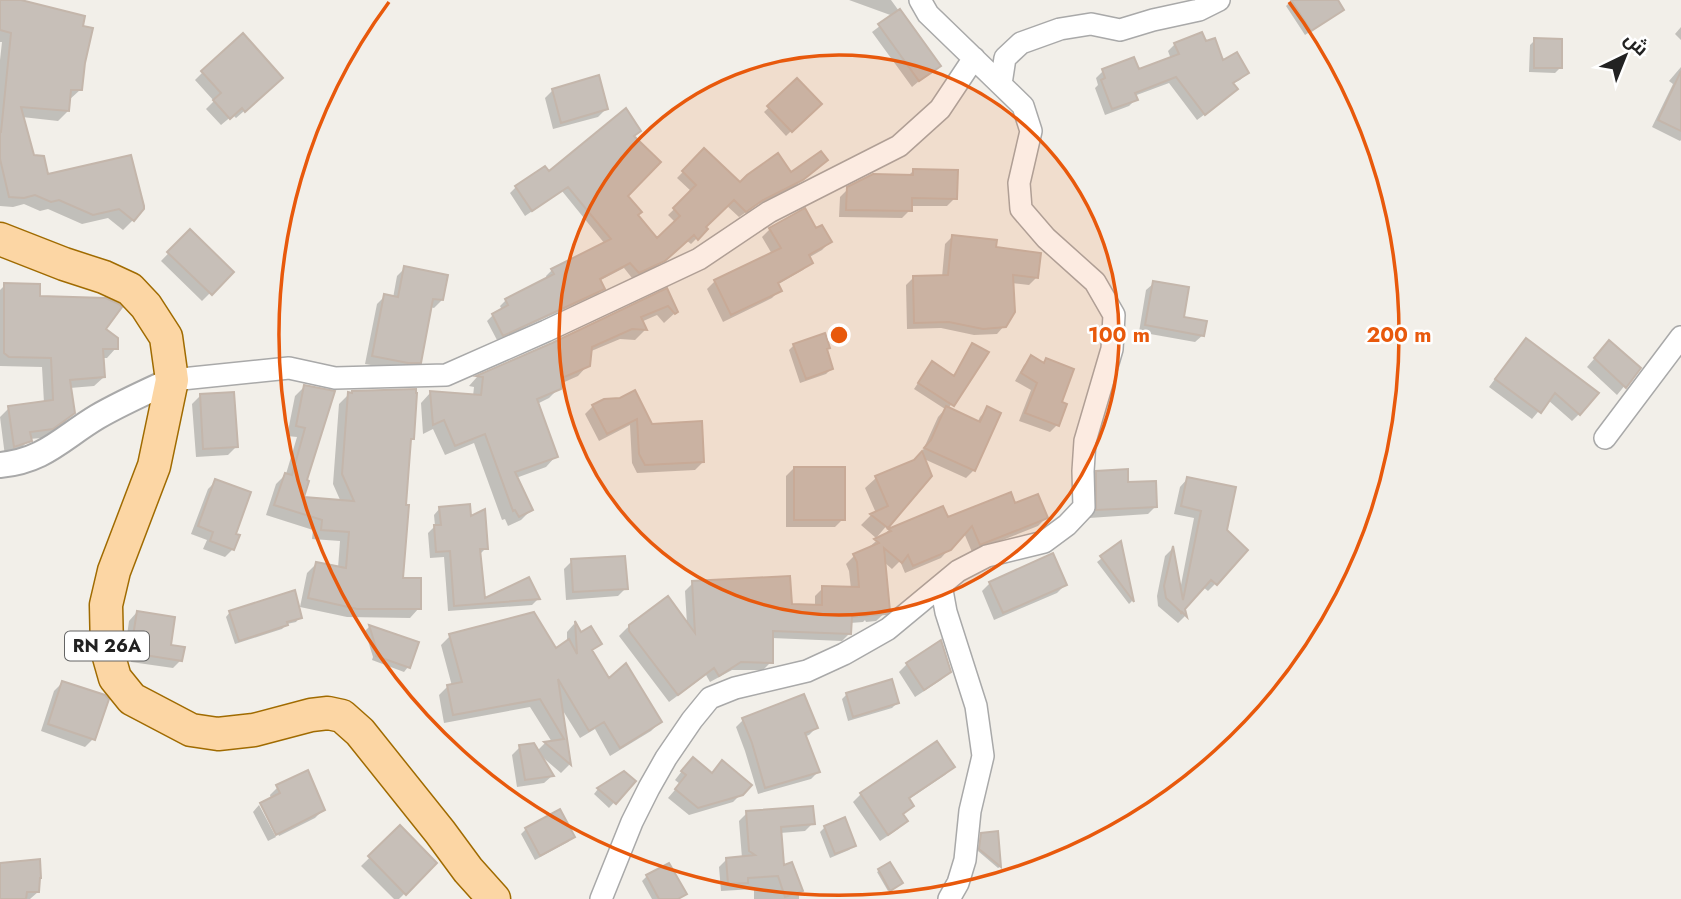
<svg xmlns="http://www.w3.org/2000/svg" width="1681" height="899" font-family="Jost,Cairo,sans-serif">
	<style>
		.shadow { fill: #0003 }
		.building { fill: #c7bfb8; stroke: #c4b6ab; stroke-width: 2 }
		.lines { fill: none; stroke-linecap: round; stroke-linejoin: round }
		.minor-casing { stroke: #a9a9a9; stroke-width: 24 }
		.tertiary-casing { stroke: #a9a9a9; stroke-width: 28 }
		.primary-casing { stroke: #a06b00; stroke-width: 35 }
		.minor { stroke: #fff; stroke-width: 21 }
		.tertiary { stroke: #fff; stroke-width: 24 }
		.primary { stroke: #fcd6a4; stroke-width: 32 }
		.ring { fill: none; stroke: #e8590c; stroke-width: 3.5 }
		.labels { text-anchor: middle; stroke-width: 5; stroke-linejoin: round; paint-order: stroke }
		.shield { fill: #fff; stroke: #646464; stroke-width: 2 }
		.shield-label { font-size: 18px; font-weight: bold; fill: #222 }
		.centre { fill: #e8590c; stroke: #fff; stroke-width: 3.5 }
		.ring-label { font-size: 21px; text-anchor: middle; font-weight: bold; fill: #e8590c; stroke: #fff; stroke-width: 5; stroke-linejoin: round; paint-order: stroke }
	</style>
	<rect width="100%" height="100%" fill="#f2efe9"/>
	<path class="shadow" d="M0 0H14L81 27 83 63 80 90 69 100 68 111 58 121 22 117 32 156 47 176 130 157 133 220 123 230 108 218 82 224 48 209 40 211 24 204 13 207 0 206V60L2 42H0Z
		M849 0H891L938 65 912 87 872 32 893 16Z
		M1292 0H1336L1337 14 1305 35 1286 6Z
		M1681 27V40L1675 34Z
		M1535 40 1560 68 1555 73 1529 72 1530 45Z
		M1205 43 1222 63 1247 73 1240 80 1232 84 1236 89 1229 96 1197 120 1169 83 1134 96 1136 99 1129 106 1105 115 1095 88 1098 85 1096 78 1103 71 1138 72 1171 59 1168 51 1175 44Z
		M1681 67V140L1680 141 1652 127 1673 84 1669 81Z
		M203 72 273 86 236 118 233 115 221 125 206 109 214 101 195 80Z
		M797 81 819 104 786 136 764 112Z
		M553 90 606 109 598 117 553 129 545 98Z
		M639 131 633 137 626 196 636 216 657 241 676 223 668 215 692 192 677 178 704 150 740 185 790 174 820 166 795 186 755 206 739 217 726 205 704 227 706 229 691 244 686 240 657 266 632 278 624 268 599 281 603 288 597 294 497 340 487 321 493 315 502 310 500 306 506 300 547 279 546 276 552 270 605 244 562 191 525 216 510 193 516 187 548 174Z
		M914 170 955 198 947 206H910V210L902 218 839 217 840 197 848 189 908 176Z
		M770 229 816 230 830 242 822 250 808 258 811 262 803 270 777 285 780 290 772 298 723 322 707 289 715 281 772 254 762 237Z
		M190 231 231 272 202 301 161 261Z
		M953 236 994 249 1036 278 1029 285 1011 283 1004 326 997 334 974 335 941 328 907 329 906 285 913 278 942 277 945 244Z
		M405 268 442 300 434 308 430 307 420 362 411 370H400L365 364 377 304 385 296 393 298 397 276Z
		M1154 283 1182 319 1203 335 1195 342 1139 332 1146 290Z
		M5 285 38 298 104 330 116 348 107 358H102L104 377 94 386 70 388 73 413 64 423 42 438 29 439 20 450 5 456 0 417 9 408 44 403 42 367 0 366V290Z
		M666 291 676 312 665 322 664 323 657 315 641 322 645 330 635 340 620 339 589 352 588 365 578 376 560 384 559 388 549 398 537 404 556 456 546 467 516 478 531 510 521 520 508 526 505 519 502 520 474 443 445 455 433 429 423 434 421 403 431 392 473 396 474 387 469 386 477 377 552 344Z
		M1526 340 1579 414 1572 421 1548 400 1532 419 1489 387 1518 348Z
		M794 345 825 351 831 369 826 374 800 383 789 350Z
		M973 345 987 353 948 409 977 423 980 417 987 409 974 470 966 478 924 459 930 476 876 538 861 525 871 515 876 513 865 488 876 478 912 462 923 450 938 417 945 409 914 389 928 368 953 377 968 350Z
		M1601 351 1639 368 1617 395 1587 367Z
		M1032 358 1043 364 1046 360 1060 403 1057 425 1050 432 1019 421 1031 390 1015 381 1024 365Z
		M304 387 332 392 305 481 302 499 341 502 333 484 339 404 349 394 412 438 409 442 401 580 419 608 410 618 347 617 300 607 307 573 316 564 338 568 340 541 312 539 313 530 266 515 276 484 286 474 297 437 287 436 295 396Z
		M200 396 236 447 228 455 196 457 192 404Z
		M604 400 651 426 703 462 695 470 637 473 632 463 630 425 599 441 585 414 593 406Z
		M794 468 843 519 835 527H786V476Z
		M1097 472 1127 484 1156 506 1148 514 1089 518V480Z
		M1188 478 1225 531 1216 583 1208 591 1203 587 1183 608 1185 616 1178 623 1158 606 1157 596 1165 556 1172 549 1180 590 1194 518 1174 514 1180 487Z
		M216 481 234 535 233 549 225 557 203 549 207 540 191 534 208 489Z
		M1014 505 1046 518 1038 526 972 552 964 533 941 558 905 573 900 561 892 569 884 562 888 610 876 621 866 622 865 620 863 622 850 623V633L842 641 772 638 771 662 763 670H732L710 682 706 675 669 702 619 636 627 628 668 598 687 624 685 591 693 583 790 606 815 607V596L823 588 851 589 849 571 846 564 854 556 868 548 889 530 942 508 947 519Z
		M440 508 469 518 486 548 479 555 483 601 538 599 532 605 448 611 444 557 430 558 428 533 435 526 434 515Z
		M1120 544 1132 601 1129 604 1097 562Z
		M1052 556 1065 585 1057 593 994 620 982 591 990 583Z
		M572 561 626 588 618 596 566 600 564 569Z
		M137 612 181 660 173 668 131 662 132 651 125 650 129 621Z
		M230 612 300 617 296 622 287 624 282 629 235 644 226 617Z
		M574 624 581 635 599 644 591 652 608 681 660 722 651 731 610 756 595 729 580 738 560 706 569 765 561 773 540 755 552 776 544 783 517 787 512 755 520 747 537 751 545 743 552 742 530 707 444 723 439 695 448 686H452L441 645 450 636 555 650 567 643V632Z
		M369 627 417 643 408 667 404 672 372 660 373 657 365 631Z
		M907 664 949 672 941 680 915 697 899 672Z
		M62 683 93 739 85 747 41 731 54 691Z
		M847 694 897 703 892 708 848 721 842 699Z
		M743 720 816 728 809 735 804 737 818 772 811 779 758 794 745 751 736 727Z
		M685 767 711 775 742 793 733 802 689 815 668 798 680 784 675 780Z
		M953 767 945 775 908 800 912 806 902 815 906 821 898 829 880 841 853 802 861 794Z
		M624 773 633 781 609 808 594 794 598 789Z
		M278 787 323 810 315 818 279 836 263 804H261L271 799 270 795Z
		M259 805 276 837 268 841 253 812Z
		M747 813 813 823 805 831 780 833 783 867 799 885V899H754V889L721 891 719 867 727 859 742 858 739 821Z
		M825 827 854 845 849 850 830 858 820 832Z
		M400 828 435 863 399 899H394L361 866Z
		M526 829 573 837 568 842 535 860 521 834Z
		M996 833 1000 867 998 868 978 851 980 837 982 835Z
		M0 864 38 892 30 899H0Z
		M889 864 899 885 888 891 877 872Z
		M647 876 684 894 679 899H652L642 881Z"/>
	<path class="building" d="M0 0H21L85 16 83 26 93 28 85 63 82 90H71L69 111 21 107 34 155 44 156 48 174 131 155 144 206V209L134 221 119 209 93 215 59 200 51 202 35 195 24 198 9 197 0 159V132H1L11 33 0 30Z
		M1291 0H1338L1344 10 1311 31Z
		M900 9 941 66 919 81 878 24Z
		M1202 32 1206 41 1215 38 1223 60 1237 52 1249 73 1233 83 1238 89 1205 115 1176 77 1135 93 1138 100 1112 109 1101 80 1105 78 1102 69 1134 57 1139 69 1179 54 1174 43Z
		M243 33 283 78 245 112 242 108 230 119 213 100 221 93 201 71Z
		M1534 38 1562 39V68H1534Z
		M1681 71V131L1658 120Z
		M599 75 608 109 561 123 552 89Z
		M797 78 822 104 792 132 767 106Z
		M626 108 641 131 634 136 661 162 628 196 642 212 638 215 657 238 680 216 673 208 696 185 682 171 704 148 740 182 747 175 778 153 791 172 821 151 828 160 803 180 763 200 746 212 734 200 706 227 708 229 698 240 694 235 665 261 639 273 630 263 600 279 605 289 503 336 492 314 508 305 505 299 554 274 551 269 611 239 568 187 532 211 515 186 545 166 549 171Z
		M913 169 958 170 957 199 912 198V211L846 210 847 187 873 174 913 175Z
		M805 208 816 228 822 225 832 242 809 255 813 263 778 283 782 291 731 315 714 280 781 248 769 228Z
		M190 229 234 272 212 295 167 252Z
		M952 235 997 240 996 247 1041 253 1038 278 1013 275 1015 312 1006 327 983 329 949 322 914 323 913 276 948 275Z
		M404 266 448 275 443 300 433 299 421 363H408L372 356 384 294 398 297Z
		M1153 281 1189 287 1184 317 1207 321 1204 336 1145 325Z
		M4 283 40 284V296L106 298 119 304 122 307 106 329 118 338V349H103L105 377 70 380 75 413 53 429 30 432 32 441 14 447 8 406 53 400 51 358 9 357 4 353Z
		M667 288 678 312 675 314 668 306 641 317 647 330 632 329 592 347 590 366 562 378 561 389 537 399 558 457 515 472 533 510 519 517 515 510 513 511 485 434 455 446 444 420 433 425 430 391 481 395 483 377 476 376 552 343Z
		M825 333 830 348 827 349 833 369 806 379 793 344Z
		M1526 338 1599 393 1580 415 1555 393 1541 413 1495 379Z
		M1609 340 1641 368 1626 388 1594 358Z
		M972 343 989 352 954 406 918 383 932 361 954 376Z
		M1031 355 1044 363 1046 358 1074 369 1062 402 1067 404 1059 426 1025 413 1037 383 1021 373Z
		M304 385 335 391 307 480 309 481 304 497 354 501 342 474 348 392 352 393V391L416 389V393H417L414 439H411L406 505H409L403 578H421V609H357L308 598 316 562 346 568 349 532 321 530 322 520 274 505 285 473 292 475 305 428 296 426Z
		M635 390 652 424 702 421 704 462 645 465 639 454 637 419 607 434 592 405 604 399 620 398Z
		M234 392 238 447 203 449 200 394Z
		M946 406 980 422 987 406 1001 413 975 471 924 448 931 440Z
		M922 451 932 476 888 528 870 514 888 506 875 476 914 460Z
		M794 467H845V520H794Z
		M1128 469V482L1156 481 1157 507 1096 510V471Z
		M1187 477 1236 487 1227 530 1248 550 1217 585 1211 580 1185 609 1187 617 1182 612 1181 614V612L1166 598 1164 586 1173 546 1183 600 1201 511 1181 506Z
		M215 479 251 492 236 534 240 535 234 550 210 541 213 532 198 526Z
		M1011 492 1015 503 1038 494 1048 518 980 545 972 526 951 550 913 566 908 555 902 563 884 548 890 611 886 614 874 615 872 611 873 615 852 617 851 634 773 631V663L741 662 719 676 714 668 678 695 629 631V625L668 596 695 633 692 581 790 576 792 604 822 605V586L859 587 857 562 853 554 879 543 874 539 891 531 888 529 943 506 948 517Z
		M470 504 471 516 485 509 488 549H480L485 598 529 577 540 599 454 606 450 551 436 552 434 525H441L439 507Z
		M1121 541 1134 602 1100 556Z
		M1053 553 1067 585 1003 613 989 582Z
		M625 556 628 589 573 592 571 559Z
		M295 590 302 618 287 622 288 625 239 641 229 611Z
		M137 611 175 617 171 645 185 647 182 661 138 654 139 643 132 642Z
		M534 612 556 648 569 639 577 654 575 621 581 632 591 626 602 644 592 650 609 678 626 663 662 722 620 748 604 722 589 731 558 679 571 765 544 742 564 739 540 699 453 715 447 685 462 682 449 634Z
		M369 625 419 642 410 668 376 656 377 651Z
		M941 640 951 672 924 690 906 663Z
		M892 679 899 703 853 717 846 693Z
		M62 681 105 695 109 699 95 740 48 724Z
		M804 694 818 728 805 733 820 772 765 788 752 743 742 718Z
		M937 741 955 767 909 798 914 806 903 814 908 821 888 835 860 793Z
		M534 743 554 776 525 780 519 745Z
		M693 757 712 773 722 760 752 785 743 795 698 808 675 789 686 775 681 771Z
		M308 770 325 810 276 835 260 803 280 793 276 785Z
		M624 771 636 781 616 804 597 788Z
		M813 806 815 824 781 827 784 865 792 862 803 891 785 897 778 876 748 878V883L728 884 726 858 755 855 749 851 746 811Z
		M560 809 575 837 540 856 525 828Z
		M845 817 856 846 835 854 824 826Z
		M400 825 437 863 406 895 368 856Z
		M998 831 1001 867 979 849 981 833Z
		M40 859 41 878H40L39 892H27L26 899H0V863Z
		M890 862 903 883 890 891 878 869Z
		M669 863 687 894 678 899H659L646 875Z"/>
	<g class="lines">
		<g class="minor-casing">
			<path id="minor" d="M1001 84 1005 58 1021 43 1060 29 1091 24 1120 30 1153 20 1199 10 1219 0
				M172 380 289 368 335 378 446 375 546 331 699 259 769 212 899 146 940 109 974 58
				M1605 438 1681 337
				M941 585 946 612 976 706 983 756 970 811 965 860 958 883 949 899
				M601 899 632 822 649 788 666 758 692 720 710 698 735 688 807 671 844 654 888 629 958 571 987 556 1044 542 1067 525 1084 507 1083 471 1085 441 1112 349 1114 315 1095 282 1046 238 1021 209 1019 183 1031 131 1023 106 928 14 920 0"/>
		</g>
		<g class="tertiary-casing">
			<path id="tertiary" d="M0 465C44 461 62 438 97 417 121 403 146 392 172 380"/>
		</g>
		<g class="primary-casing">
			<path id="primary" d="M0 239 64 264 104 277 130 289 146 306 166 337 172 380 154 466 114 571 106 605 107 650 115 678 132 699 191 730 218 734 254 730 311 715 328 713 342 716 360 732 440 832 468 870 494 899"/>
		</g>
		<use href="#minor" class="minor"/>
		<use href="#tertiary" class="tertiary"/>
		<use href="#primary" class="primary"/>
	</g>
	<circle cx="839" cy="335" r="280" fill="#e8590c" fill-opacity=".12"/>
	<g class="ring">
		<circle cx="839" cy="335" r="280"/>
		<path d="M1289 2A560 560 0 1 1 389 2"/>
	</g>
	<g class="labels">
		<rect class="shield" x="65" y="631.5" width="84" height="29" rx="5"/>
		<g class="shield-label">
			<text x="107" y="652">RN 26A</text>
		</g>
	</g>
	<circle cx="839" cy="335" r="10" class="centre"/>
	<g class="ring-label">
		<text x="1119" y="342">100 m</text>
		<text x="1399" y="342">200 m</text>
	</g>
	<g transform="translate(1625 56) rotate(43)" stroke="#ffffff" stroke-width="5" paint-order="stroke">
	<path d="M0-5L12 26L0 18L-12 26Z" fill="#222222"/>
	<text y="-10" font-size="19" font-weight="bold" text-anchor="middle" fill="#222222">ش</text>
	</g>
</svg>
